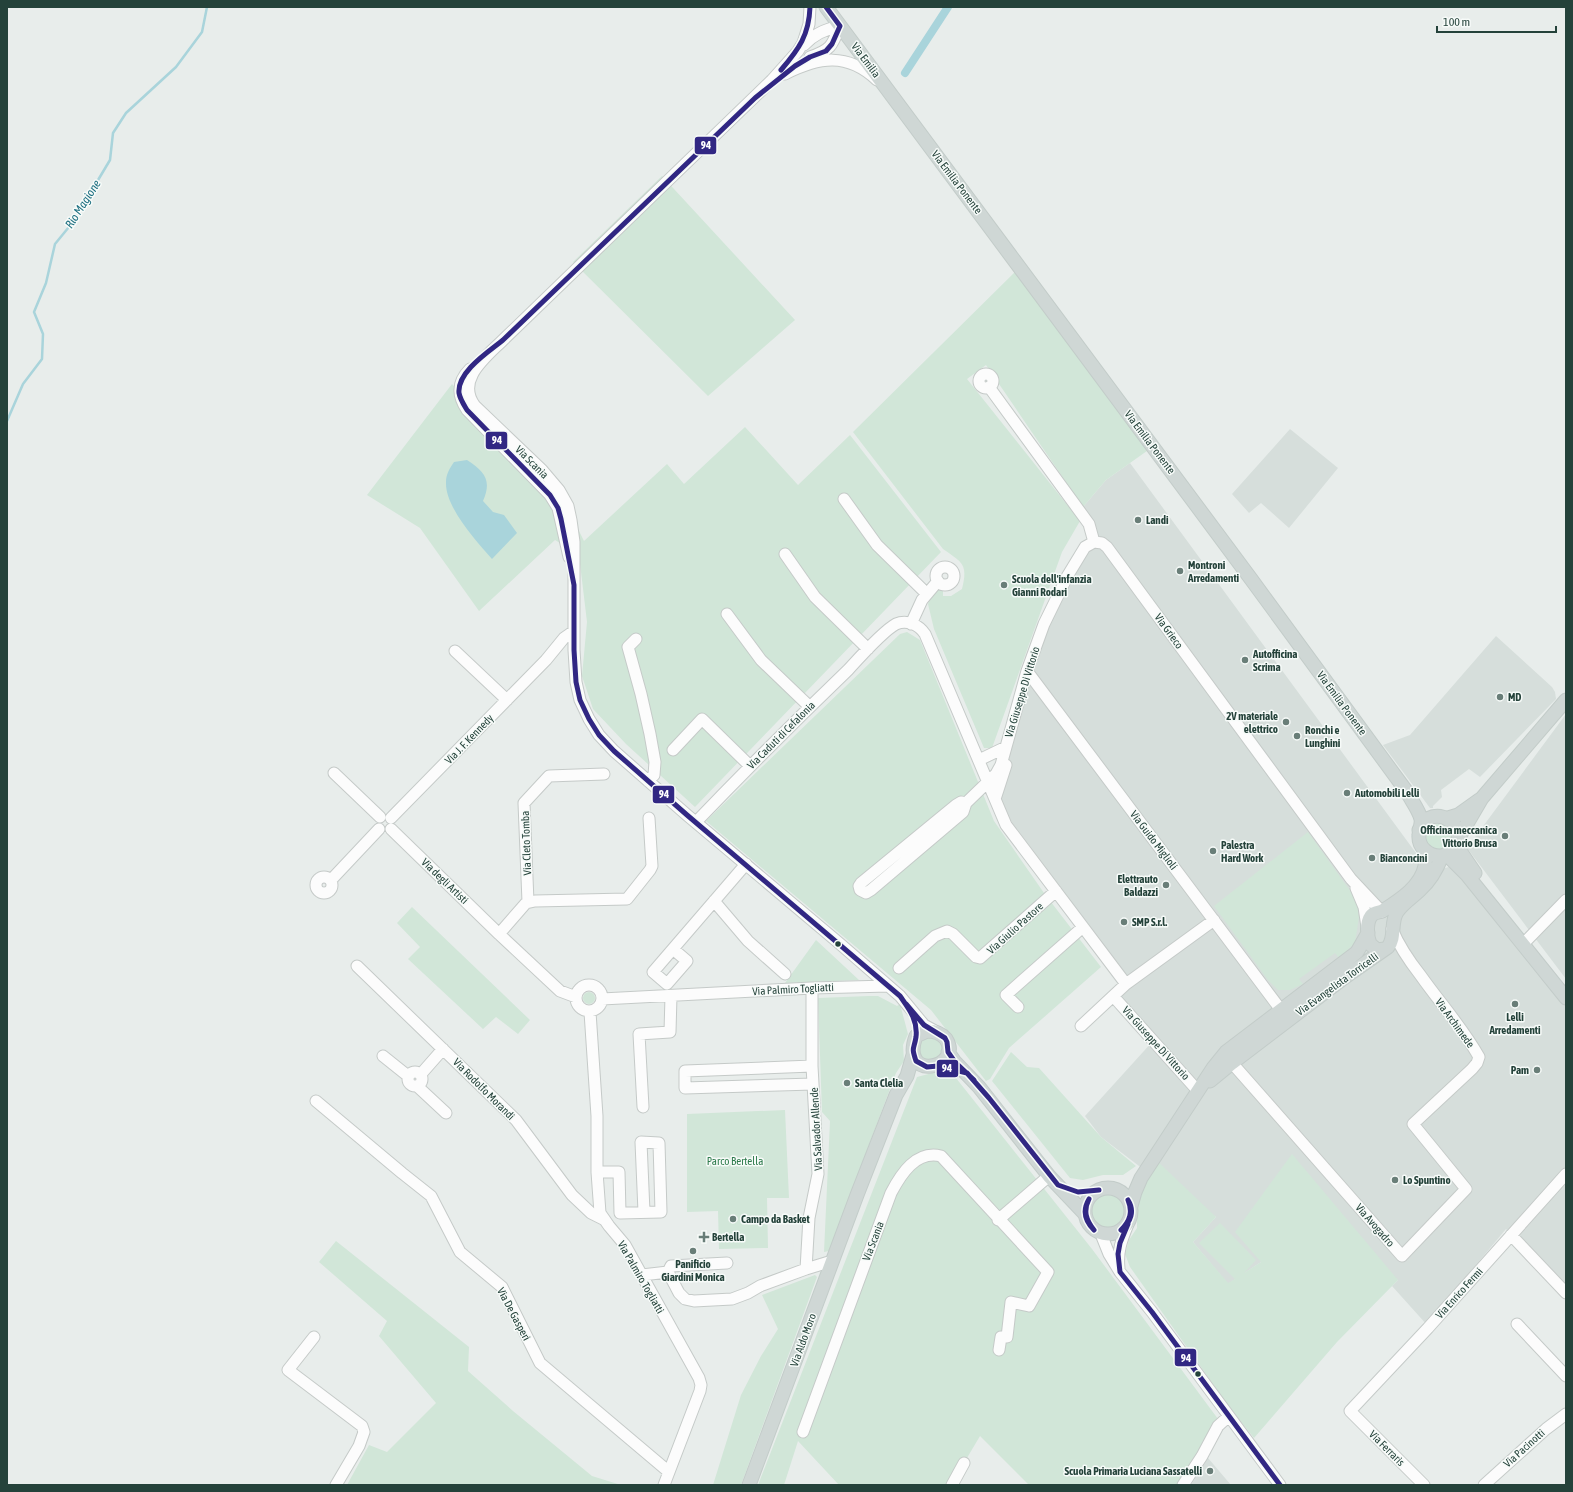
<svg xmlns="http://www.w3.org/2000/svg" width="1573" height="1492" font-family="'Asap Condensed',sans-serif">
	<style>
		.built { fill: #d6dedb }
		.green { fill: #d1e6d8 }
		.water { fill: #a9d4db }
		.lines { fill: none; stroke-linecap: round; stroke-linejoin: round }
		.stream { stroke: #a9d4db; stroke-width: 2.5 }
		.canal { stroke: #a9d4db; stroke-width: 8 }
		.minor-casing { stroke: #c5cac8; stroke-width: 13 }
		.major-casing { stroke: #c3ccc9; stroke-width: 15 }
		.minor { stroke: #fcfcfc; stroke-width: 11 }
		.major { stroke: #cfd7d5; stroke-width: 13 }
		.bus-1-casing { stroke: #f7fbf9; stroke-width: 8 }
		.bus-1 { stroke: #312783; stroke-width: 5 }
		.poi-dot { fill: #697e78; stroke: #f7fbf9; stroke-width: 1.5 }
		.bus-dot { fill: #24423a; stroke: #f7fbf9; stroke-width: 1.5 }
		.labels { text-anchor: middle; stroke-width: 3; stroke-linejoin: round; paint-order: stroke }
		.street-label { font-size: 11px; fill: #24423a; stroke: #f7fbf9 }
		.poi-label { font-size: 11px; font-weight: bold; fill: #24423a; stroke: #f7fbf9; text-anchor: start }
		.park-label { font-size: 11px; fill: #2d7a4b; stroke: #f7fbf9 }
		.water-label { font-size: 12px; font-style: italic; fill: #1c6f80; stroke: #f7fbf9 }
		.line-badge { stroke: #f7fbf9; stroke-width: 1.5 }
		.badge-label { font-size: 11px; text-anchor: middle; font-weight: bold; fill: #fff }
	</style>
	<rect width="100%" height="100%" fill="#e8edeb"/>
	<path class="built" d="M1290 429 1338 468 1289 528 1261 503 1249 513 1232 494Z
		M1130 463 1435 879 1441 869 1449 867 1457 870 1566 1004V1294L1506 1229 1455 1290 1428 1326 1392 1286 1398 1280 1261 1262 1228 1284 1193 1242 1216 1217 1143 1169 1101 1137 1085 1116 1153 1041 1114 996 1129 983 998 803 1009 749 1050 612 1094 542 1083 507 1106 480Z
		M1496 636 1552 687 1555 692 1556 699 1480 777 1469 769 1441 790 1442 797 1433 806V808H1430L1383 745 1410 735Z
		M1566 714V979L1467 848Z
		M1208 1458 1231 1485H1191Z"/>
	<path class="green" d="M662 176 795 320 708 396 573 262Z
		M1020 267 1154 446 1106 480 1083 507 986 365 967 379 1080 521 1062 552 992 748H984L934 629 928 604 933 592 943 588V596H951L962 589C968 564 963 563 943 549L853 432Z
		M452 384 562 497 584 541 667 464 684 484 745 427 798 485 850 435 941 552 695 807 626 744 593 709 582 676 587 622 578 547 573 551 555 540 479 611 420 528 367 495Z
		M907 632 920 640 994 821 1044 893 1101 967 1009 1048 990 1079 986 1081 931 1010 706 821 900 634Z
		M1426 837a13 13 0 1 1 26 0a13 13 0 1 1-26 0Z
		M1308 832 1356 899 1359 917 1355 943 1339 958 1335 953 1299 979 1303 984 1290 990H1278L1268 980 1214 906Z
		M412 907 530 1020 518 1034 496 1017 483 1029 408 959 420 947 397 923Z
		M816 940 859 980 785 983Z
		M583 998a6 6 0 1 1 12 0a6 6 0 1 1-12 0Z
		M869 996H878L897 1006 900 1004 908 1034 903 1045 904 1061 896 1073 829 1251 824 1252 830 1121 822 1112 818 998Z
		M936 1036 944 1046 940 1059 922 1061 916 1044 918 1039Z
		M1011 1052 1027 1067 1039 1068 1101 1137 1136 1166 1123 1175H1103L1083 1180 1070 1178 992 1081Z
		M936 1072 952 1073 1092 1249 1221 1423 1182 1485H1029L980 1436 964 1463 945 1485H839L798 1441 784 1485H758L917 1077Z
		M785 1110 789 1198H767L768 1248 719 1249 718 1211 687 1212V1114Z
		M1292 1154 1398 1280 1337 1342 1254 1438 1230 1408 1130 1267 1125 1254 1129 1240 1137 1228V1193L1153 1157 1216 1217 1193 1242 1228 1283 1235 1279 1199 1243 1220 1223 1256 1260 1244 1273 1261 1262 1235 1232Z
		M1089 1212a19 19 0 1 1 38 0a19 19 0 1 1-38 0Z
		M336 1241 469 1347 468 1371 513 1411 592 1476 621 1485H347L369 1445 387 1452 436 1403 379 1336 387 1321 319 1262Z
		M815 1275 817 1277 741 1485H713L741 1395 761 1356 778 1329 762 1295Z"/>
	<path class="water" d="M467 460C485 472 492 480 483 501L493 512 504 515 517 533 492 559C476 541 445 507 446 482 446 474 450 468 454 462Z"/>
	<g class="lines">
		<path class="stream" d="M7 421 23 384 42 359 43 334 34 312 46 283 55 244 73 222 110 160 113 133 126 113 176 67 202 32 207 7"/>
		<path class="canal" d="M905 73 948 7"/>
		<g class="minor-casing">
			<path id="minor" d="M810 7 809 24 803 43 798 51 772 80 503 340C486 357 455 380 475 406L542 470 559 490 568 506 571 520 574 542V650L576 682 580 700 589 719 599 735 614 751 687 815 839 943 900 996 924 1025 937 1032
				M804 45C814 34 825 29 840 26
				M810 57C831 50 832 46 840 26
				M785 74C819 57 847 52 877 80
				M470 369C457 382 457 395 467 410L550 495 558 508 569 557
				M979 381a7 7 0 1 1 14 0a7 7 0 1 1-14 0Z
				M989 387 1089 524 1094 542 1102 543 1107 547 1351 879 1382 912
				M844 499 877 545 927 594
				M785 554 815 597 868 649
				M936 576a9 9 0 1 1 18 0a9 9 0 1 1-18 0Z
				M727 614 761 660 810 707
				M911 624 922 600 938 581
				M636 639 628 647 641 694 650 734 655 762 654 775 648 781
				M455 651 507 700
				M1027 671 1281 1010
				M673 750 702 719 750 766
				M979 760 1006 747
				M334 773 380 817
				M995 799 1006 765
				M966 803 961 802 956 805 861 883 859 886 860 890 866 893 871 890 963 812 966 803 996 774 1001 765 1027 671 1044 624 1068 575 1085 547 1094 542
				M391 818 546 660 564 638 574 631
				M696 822C745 771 796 720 848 670 859 658 883 631 896 624 907 619 919 625 925 634L1006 825 1126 984 1214 920
				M391 829 499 934
				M316 885a8 8 0 1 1 16 0a8 8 0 1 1-16 0Z
				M331 880 379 829
				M1356 888 1364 907 1367 927
				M714 901 748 941 785 974
				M528 902 524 803 549 776 604 774
				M1527 940 1566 900
				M673 949 687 961 667 984 653 972 746 864
				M357 966 516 1120 572 1195 591 1213 603 1219
				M899 968 935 936 947 931 953 934 976 957 980 958 1056 891
				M576 998a13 13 0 1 1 26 0a13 13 0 1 1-26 0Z
				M1113 996 1198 1091
				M576 997 560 991 499 934 526 903 535 901 627 899 650 870 652 866 649 818
				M602 999 812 988 888 986
				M1018 1007 1006 995 1083 927
				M590 1012 597 1116V1172L600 1213 609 1226 625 1245 699 1378 701 1385 700 1391 664 1485
				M1081 1026 1126 984
				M383 1056 408 1076
				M1232 1063 1402 1256 1466 1189 1413 1124 1472 1069 1477 1063 1479 1057C1463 1028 1440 1003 1421 976 1410 962 1399 946 1392 929
				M812 1066 685 1071V1088L813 1084
				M408 1079a7 7 0 1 1 14 0a7 7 0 1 1-14 0Z
				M421 1074 443 1049
				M417 1086 446 1113
				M316 1101 402 1173 431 1196 460 1252 502 1287 540 1363 669 1472
				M643 1107 639 1034 670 1032 671 996
				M597 1172H619L620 1213 661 1212 659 1143 641 1142 644 1212
				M998 1220 1049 1176
				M1101 1234 1109 1254 1120 1272 1152 1312 1280 1485
				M1511 1235 1566 1293
				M1119 1268C1117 1251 1122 1239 1128 1224
				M806 1269 809 1218 818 1174 812 1066V988
				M668 1272 671 1266 727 1263
				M642 1275 668 1272 679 1293 685 1299 694 1301 732 1299 748 1293 760 1286 806 1269 832 1261
				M1517 1324 1566 1376
				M314 1337 288 1370 362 1426 364 1432 359 1446 336 1485
				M803 1432 891 1193C901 1174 916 1150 941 1156L1048 1272 1029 1306 1011 1302 1007 1337H1001L999 1350
				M952 1485 964 1463
				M1183 1485 1202 1456 1218 1426 1229 1416
				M1424 1485 1350 1411 1428 1328 1566 1174
				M1484 1485 1546 1429 1566 1414"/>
		</g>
		<g class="major-casing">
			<path id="major" d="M826 7 1251 579 1407 792C1411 800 1419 810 1421 819 1422 824 1419 830 1419 835 1418 847 1428 856 1440 856 1445 856 1450 853 1453 849 1473 827 1432 799 1419 830
				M1448 818 1458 815 1479 800
				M1458 839 1482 798 1566 700
				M1456 845 1475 873
				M1446 854 1467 875 1566 998
				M1385 949 1377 950 1370 944C1367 936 1366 923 1371 916 1375 911 1380 913 1384 910 1401 899 1421 886 1425 866 1426 861 1425 856 1425 851
				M927 1031C934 1031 941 1033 946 1039 964 1068 899 1083 916 1036Z
				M948 1052 955 1062 979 1087 1049 1176 1085 1214
				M1210 1081 1232 1063 1345 977 1388 947C1396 938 1390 923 1397 912 1403 903 1413 897 1420 890 1430 881 1437 869 1442 856
				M1085 1211a23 23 0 1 1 46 0a23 23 0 1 1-46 0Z
				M1131 1206 1135 1192 1141 1178 1213 1068 1226 1052 1352 956 1357 952 1368 933
				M749 1485 857 1195 896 1095 907 1076 913 1055"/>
		</g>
		<use href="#minor" class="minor"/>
		<use href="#major" class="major"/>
		<g class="bus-1-casing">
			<path id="bus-1" d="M826 7 840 26 832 44 826 51 810 57 795 66 755 98 503 340C488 352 457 372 459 393 460 399 464 405 467 410L550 495 558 508 561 519 574 585V650L576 682 580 700 589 719 599 735 614 751 687 815 900 996C909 1009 918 1020 916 1037 914 1050 911 1046 916 1061L927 1067 938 1066 967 1073 989 1098 1058 1185 1078 1192 1099 1190
				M781 70C799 49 809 35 810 7
				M906 1004 924 1025 945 1038 947 1042 948 1052 955 1062 974 1080
				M1089 1199C1083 1211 1086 1220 1094 1230
				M1089 1199C1082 1211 1085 1221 1094 1230
				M1128 1224 1120 1243 1118 1254 1120 1272 1152 1312 1280 1485
				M1121 1230C1130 1221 1133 1212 1128 1200
				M1121 1230C1131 1222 1135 1211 1128 1200"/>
		</g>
		<use href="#bus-1" class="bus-1"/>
	</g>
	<g class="poi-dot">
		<circle cx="1138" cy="520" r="4"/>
		<circle cx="1180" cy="571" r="4"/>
		<circle cx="1004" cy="585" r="4"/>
		<circle cx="1245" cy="660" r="4"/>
		<circle cx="1500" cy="697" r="4"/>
		<circle cx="1286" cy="722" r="4"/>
		<circle cx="1297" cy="736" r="4"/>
		<circle cx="1347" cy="793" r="4"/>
		<circle cx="1505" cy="836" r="4"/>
		<circle cx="1213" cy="851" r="4"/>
		<circle cx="1372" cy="858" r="4"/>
		<circle cx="1166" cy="885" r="4"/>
		<circle cx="1124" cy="922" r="4"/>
		<circle cx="1515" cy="1004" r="4"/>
		<circle cx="1537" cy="1070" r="4"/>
		<circle cx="847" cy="1083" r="4"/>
		<circle cx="1395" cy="1180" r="4"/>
		<circle cx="733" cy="1219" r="4"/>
		<path d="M702 1231h4v4h4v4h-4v4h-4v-4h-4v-4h4z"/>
		<circle cx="693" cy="1251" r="4"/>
		<circle cx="1210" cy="1471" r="4"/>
	</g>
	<g class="bus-dot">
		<circle cx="838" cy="944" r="3.5"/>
		<circle cx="1198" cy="1374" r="3.5"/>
	</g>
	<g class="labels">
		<g class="street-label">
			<text transform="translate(866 60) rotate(53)" y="4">Via Emilia</text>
			<text transform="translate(957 182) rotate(53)" y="4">Via Emilia Ponente</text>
			<text transform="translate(1150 442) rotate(53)" y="4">Via Emilia Ponente</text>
			<text transform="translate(532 462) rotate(45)" y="4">Via Scania</text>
			<text transform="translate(1169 631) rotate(54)" y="4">Via Grieco</text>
			<text transform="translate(1022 692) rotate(-73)" y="4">Via Giuseppe Di Vittorio</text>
			<text transform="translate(1342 703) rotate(54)" y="4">Via Emilia Ponente</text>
			<text transform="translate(781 735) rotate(-45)" y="4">Via Caduti di Cefalonia</text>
			<text transform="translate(469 739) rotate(-46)" y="4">Via J. F. Kennedy</text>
			<text transform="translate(1154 840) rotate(53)" y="4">Via Guido Miglioli</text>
			<text transform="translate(526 843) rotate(-92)" y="4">Via Cleto Tomba</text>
			<text transform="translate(445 881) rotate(44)" y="4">Via degli Artisti</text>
			<text transform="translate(1015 928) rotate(-42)" y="4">Via Giulio Pastore</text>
			<text transform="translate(1337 984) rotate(-36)" y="4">Via Evangelista Torricelli</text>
			<text transform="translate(793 989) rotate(-3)" y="4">Via Palmiro Togliatti</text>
			<text transform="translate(1455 1023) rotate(54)" y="4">Via Archimede</text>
			<text transform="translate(1156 1043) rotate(48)" y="4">Via Giuseppe Di Vittorio</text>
			<text transform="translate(484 1089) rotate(45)" y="4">Via Rodolfo Morandi</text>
			<text transform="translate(816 1129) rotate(-93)" y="4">Via Salvador Allende</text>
			<text transform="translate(1375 1225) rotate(49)" y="4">Via Avogadro</text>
			<text transform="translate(873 1241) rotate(-69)" y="4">Via Scania</text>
			<text transform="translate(641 1277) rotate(60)" y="4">Via Palmiro Togliatti</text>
			<text transform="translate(1459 1293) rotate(-48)" y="4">Via Enrico Fermi</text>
			<text transform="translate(514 1314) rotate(62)" y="4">Via De Gasperi</text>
			<text transform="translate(803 1340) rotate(-70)" y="4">Via Aldo Moro</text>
			<text transform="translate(1387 1448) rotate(45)" y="4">Via Ferraris</text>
			<text transform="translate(1524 1448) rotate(-42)" y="4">Via Pacinotti</text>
		</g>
		<g class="poi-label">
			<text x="1146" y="524">Landi</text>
			<text x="1188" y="569">Montroni<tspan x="1188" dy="13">Arredamenti</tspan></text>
			<text x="1012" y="583">Scuola dell'infanzia<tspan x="1012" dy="13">Gianni Rodari</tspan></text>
			<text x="1253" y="658">Autofficina<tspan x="1253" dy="13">Scrima</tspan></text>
			<text x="1508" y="701">MD</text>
			<text x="1278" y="720" text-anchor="end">2V materiale<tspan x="1278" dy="13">elettrico</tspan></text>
			<text x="1305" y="734">Ronchi e<tspan x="1305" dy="13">Lunghini</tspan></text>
			<text x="1355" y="797">Automobili Lelli</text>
			<text x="1497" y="834" text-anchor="end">Officina meccanica<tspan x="1497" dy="13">Vittorio Brusa</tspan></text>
			<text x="1221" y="849">Palestra<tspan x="1221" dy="13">Hard Work</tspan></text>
			<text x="1380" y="862">Bianconcini</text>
			<text x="1158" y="883" text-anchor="end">Elettrauto<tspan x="1158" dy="13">Baldazzi</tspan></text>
			<text x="1132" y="926">SMP S.r.l.</text>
			<text x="1515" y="1021" text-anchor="middle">Lelli<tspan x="1515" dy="13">Arredamenti</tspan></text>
			<text x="1529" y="1074" text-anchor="end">Pam</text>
			<text x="855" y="1087">Santa Clelia</text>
			<text x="1403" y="1184">Lo Spuntino</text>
			<text x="741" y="1223">Campo da Basket</text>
			<text x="712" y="1241">Bertella</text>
			<text x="693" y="1268" text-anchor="middle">Panificio<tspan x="693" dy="13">Giardini Monica</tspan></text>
			<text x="1202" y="1475" text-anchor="end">Scuola Primaria Luciana Sassatelli</text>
		</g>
		<g class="park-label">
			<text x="735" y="1165">Parco Bertella</text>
		</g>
		<g class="water-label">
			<text transform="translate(83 204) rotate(-57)" y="4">Rio Magione</text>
		</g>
	</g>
	<g class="line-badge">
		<rect x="694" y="136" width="23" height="19" rx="4" fill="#312783"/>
		<rect x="485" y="431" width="23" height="19" rx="4" fill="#312783"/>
		<rect x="652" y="785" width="23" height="19" rx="4" fill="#312783"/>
		<rect x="936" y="1059" width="23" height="19" rx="4" fill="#312783"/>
		<rect x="1174" y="1348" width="23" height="19" rx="4" fill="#312783"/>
	</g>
	<g class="badge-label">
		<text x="706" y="149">94</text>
		<text x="497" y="444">94</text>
		<text x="664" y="798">94</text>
		<text x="947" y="1072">94</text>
		<text x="1186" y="1362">94</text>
	</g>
	<rect width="1573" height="1492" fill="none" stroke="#24423a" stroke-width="16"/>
	<path d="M1437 26v6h119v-6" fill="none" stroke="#24423a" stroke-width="2"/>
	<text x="1443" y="26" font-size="12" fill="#24423a" stroke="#f7fbf9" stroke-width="3" paint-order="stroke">100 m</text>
</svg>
